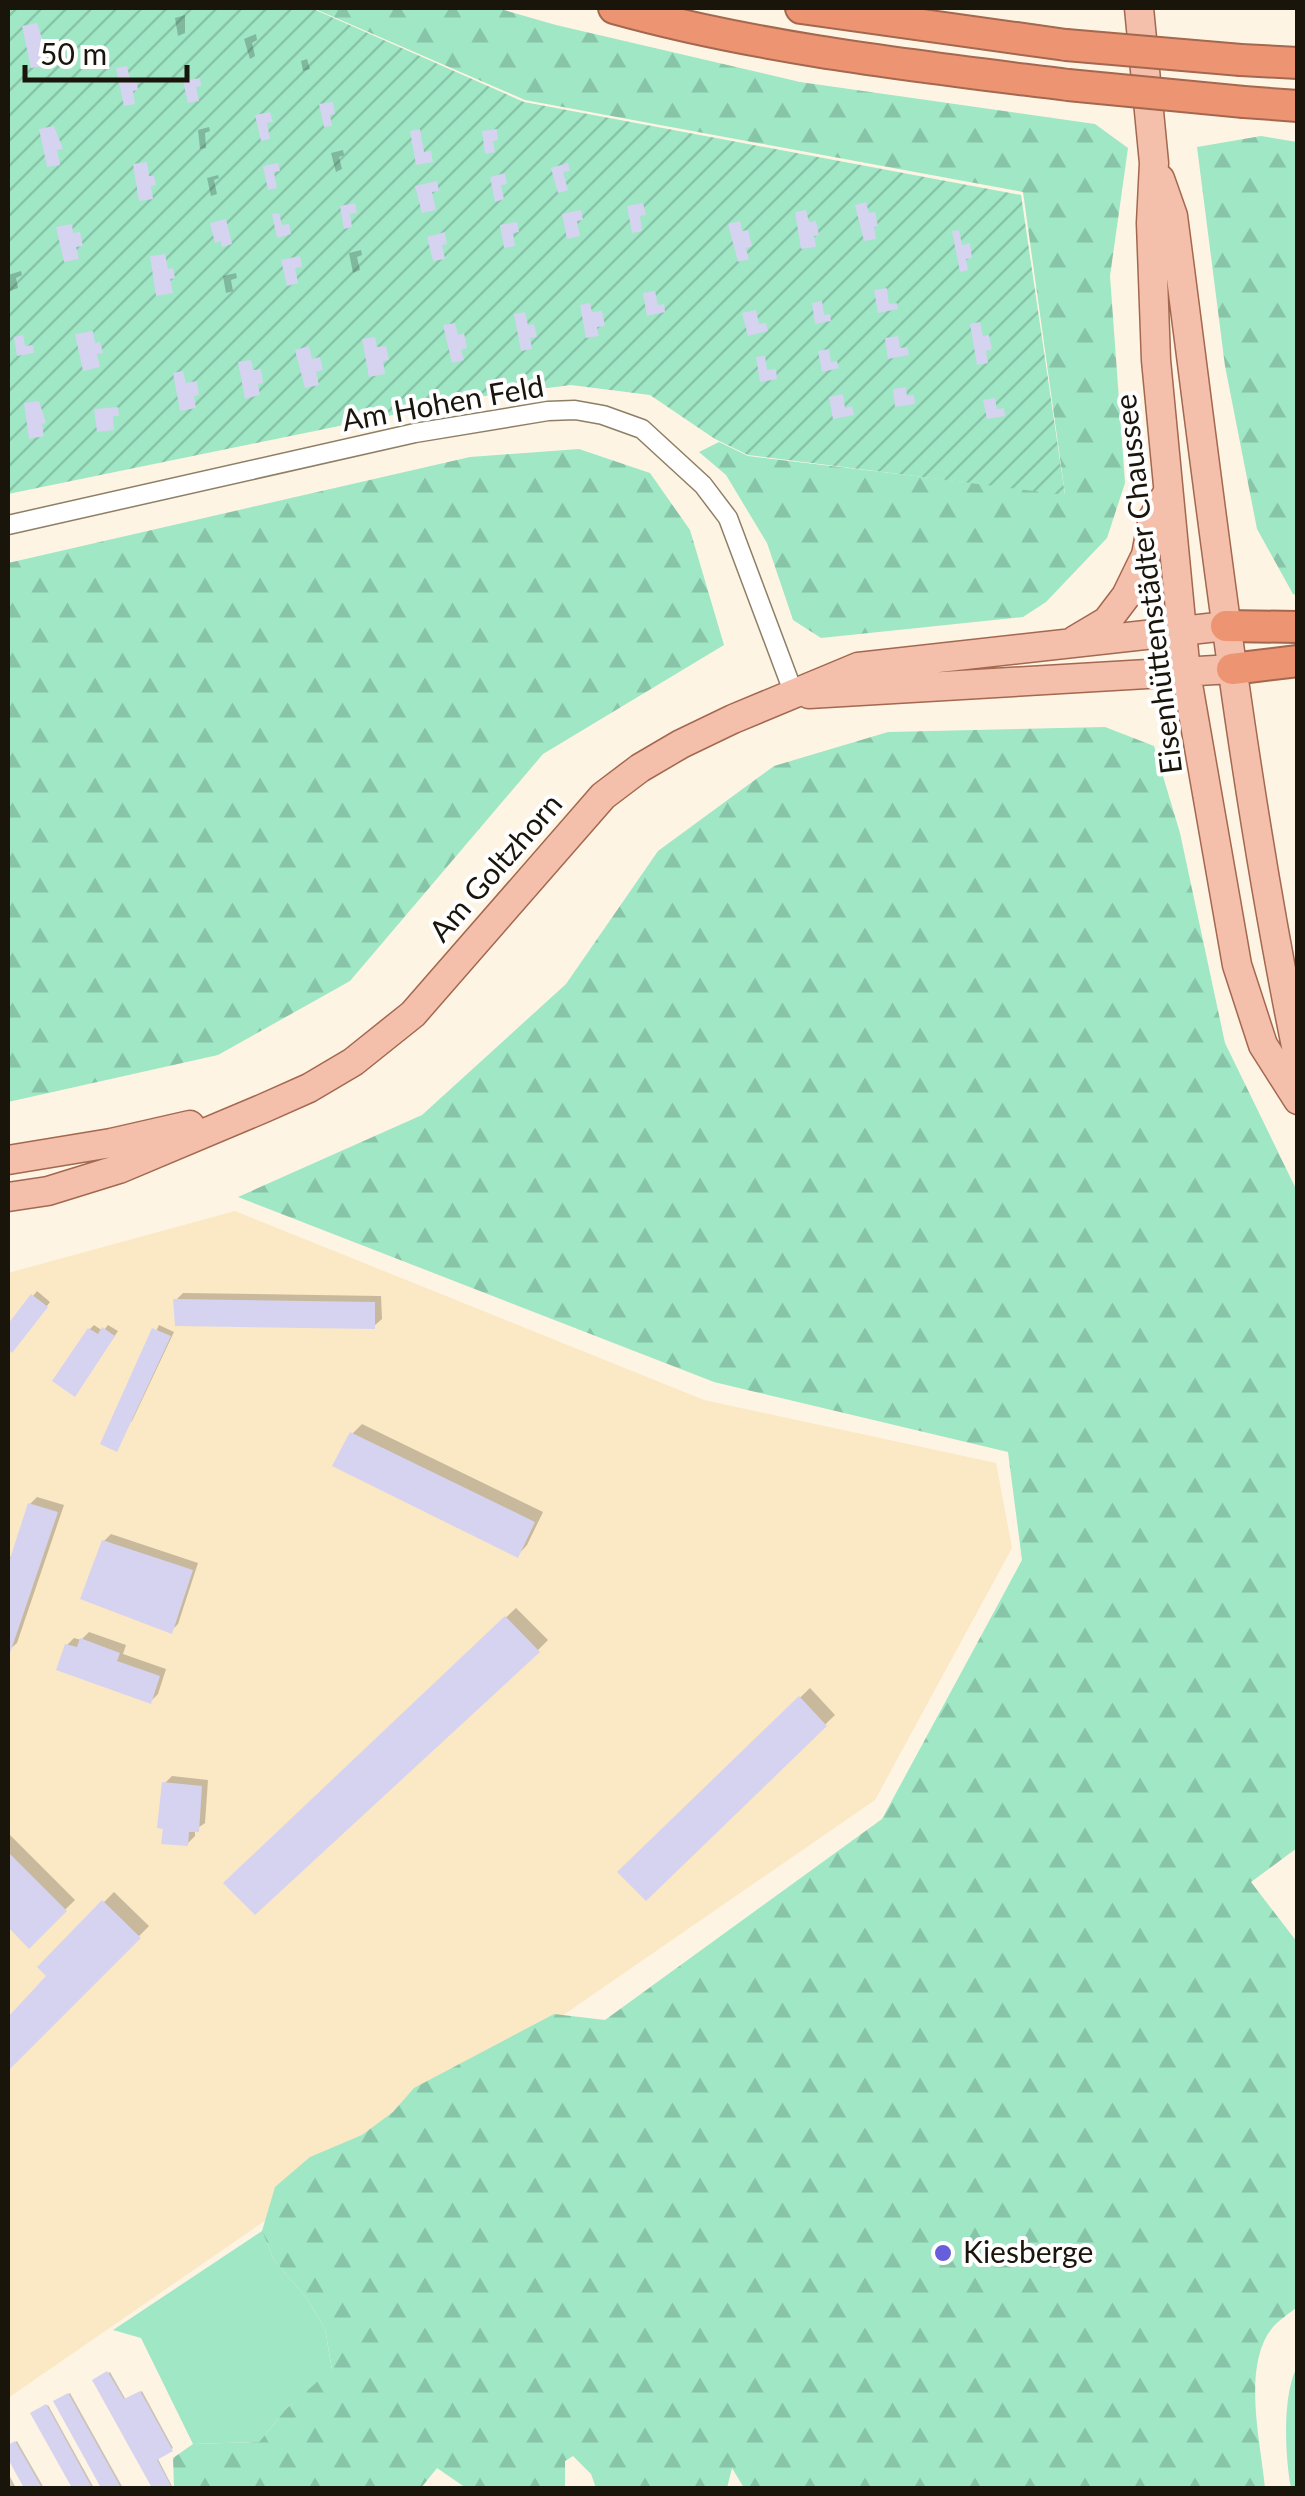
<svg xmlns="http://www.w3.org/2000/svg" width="1305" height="2496" font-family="Lato,sans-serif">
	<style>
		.built { fill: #fbe8c4 }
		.grass { fill: #9fe7c5 }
		.forest { fill: url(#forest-firs) }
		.garden { fill: url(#garden-furrows) }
		.shadow { fill: #0003 }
		.building { fill: #d6d3f1 }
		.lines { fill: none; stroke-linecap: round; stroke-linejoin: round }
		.minor-casing { stroke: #8d7f65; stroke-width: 21 }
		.primary-casing { stroke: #a3684f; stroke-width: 31 }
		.motorway-casing { stroke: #a3684f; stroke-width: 34 }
		.minor { stroke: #fff; stroke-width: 18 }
		.primary { stroke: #f4bfab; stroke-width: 28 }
		.motorway { stroke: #ed9473; stroke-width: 30 }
		.motorway-bridge-casing { stroke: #a3684f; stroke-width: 34; stroke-linecap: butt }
		.motorway-bridge { stroke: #ed9473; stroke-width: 30 }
		.poi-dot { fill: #675fd9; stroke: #fff; stroke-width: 4 }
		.labels { text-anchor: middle; stroke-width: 8; stroke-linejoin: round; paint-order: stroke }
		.street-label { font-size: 30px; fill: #1a150b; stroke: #fff }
		.poi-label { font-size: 30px; fill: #1a150b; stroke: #fff; text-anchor: start }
	</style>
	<defs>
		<pattern id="forest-firs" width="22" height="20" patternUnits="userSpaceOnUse" patternTransform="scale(2.5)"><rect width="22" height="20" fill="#9fe7c5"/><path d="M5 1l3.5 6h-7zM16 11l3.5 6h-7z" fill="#88c5a8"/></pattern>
		<pattern id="garden-furrows" width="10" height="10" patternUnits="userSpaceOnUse" patternTransform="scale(2.5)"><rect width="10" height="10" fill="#9fe7c5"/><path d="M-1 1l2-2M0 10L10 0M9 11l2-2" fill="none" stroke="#88c5a8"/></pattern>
	</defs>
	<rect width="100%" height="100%" fill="#fef4e3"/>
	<path class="built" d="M235 1211 704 1400 996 1463 1012 1548 875 1800 8 2398V1273Z"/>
	<path class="grass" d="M262 2231 274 2260 308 2300 325 2329 332 2370 286 2409 259 2442 193 2444 141 2338 113 2330Z"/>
	<path class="forest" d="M313 8H497L556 25 800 82 1095 124 1128 148 1110 276 1125 483 1107 538 1046 602 1023 617 821 638 793 620 767 543 726 475 699 452 719 442 748 456 1065 494 1023 192 525 100Z
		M1261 136 1297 142V595L1293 594 1257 529 1225 366 1197 147Z
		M579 449 650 473 690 530 724 645 543 754 350 981 218 1055 8 1102V563L470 457Z
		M1105 727 1154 746 1180 833 1225 1043 1297 1191V1848L1251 1882 1297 1942V2307C1290 2313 1279 2320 1273 2327 1241 2365 1261 2443 1265 2488H744L732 2468 727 2488H596L591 2474 573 2456 565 2461V2488H466L437 2468 421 2488H174L173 2458 193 2444 259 2442 286 2409 332 2369 325 2329 308 2300 274 2260 262 2231 275 2187 310 2157 362 2135 393 2112 414 2088 554 2014 605 2020 882 1819 1022 1560 1008 1452 714 1382 238 1197 422 1115 566 984 658 851 774 766 888 732Z
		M1297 2367V2488H1291C1285 2457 1282 2395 1297 2367Z"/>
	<path class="garden" d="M8 8H311L524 102 1021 195 1065 495 748 455 715 439 650 395 571 385 485 396 8 494Z"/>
	<path class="shadow" d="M185 15V33L178 36 175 18Z
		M256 34 257 40 252 43 255 56 250 59 244 39Z
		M307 59 310 69 303 71 301 61Z
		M209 127 210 131 205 133 206 148 200 149 198 130Z
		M343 150 344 155 339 157 342 169 336 172 331 153Z
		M218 175 219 178 214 180 217 194 211 196 207 178Z
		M361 250 362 255 357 257 360 270 353 273 349 253Z
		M21 271 22 275 16 278 18 288 10 291 8 275Z
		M236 273 237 278 231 280 233 291 226 293 223 276Z
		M37 1291 50 1302 12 1349 8 1346V1328Z
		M183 1293 381 1296 382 1319 374 1326 176 1300Z
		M94 1325 103 1331 108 1325 118 1331 79 1389 90 1329Z
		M159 1325 174 1332 132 1421 103 1442Z
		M362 1424 543 1512 527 1545 518 1555 352 1434Z
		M37 1497 64 1505 17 1643 9 1650 8 1556 14 1558 30 1504Z
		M111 1534 198 1563 178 1624 171 1631 104 1541Z
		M516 1608 548 1640 538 1650 226 1883Z
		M89 1632 126 1645 123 1654 166 1669 158 1694 151 1701 67 1645 74 1638 81 1640Z
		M810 1688 835 1715 646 1897 620 1872Z
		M172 1776 208 1780 205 1823 195 1830V1836L187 1844 165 1783Z
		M8 1833 75 1900 29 1945 8 1924Z
		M114 1892 149 1926 8 2068V2021L49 1976 40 1967Z
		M110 2372 126 2400 142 2391 173 2448 157 2457 173 2488H155L95 2380Z
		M70 2393 123 2488H104L56 2402Z
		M48 2405 94 2488H75L33 2414Z
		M17 2441 44 2488H26L8 2454V2447Z
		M8 2473 16 2488H8Z"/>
	<path class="building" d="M37 23 47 54 42 55 44 66 31 68 22 26Z
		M127 66 130 79 136 78 138 90 133 91 135 104 124 106 116 68Z
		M200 78 201 86 196 87 199 101 188 103 183 81Z
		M333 102 335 114 330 115 332 126 324 127 319 104Z
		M270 112 273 122 267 123 270 139 261 141 255 115Z
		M54 126 63 149 57 150 60 165 47 167 39 129Z
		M420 129 424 152 431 151 433 162 416 165 410 131Z
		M497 129 498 140 493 141 495 152 485 154 482 131Z
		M147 162 149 176H154L155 180 156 185 151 186 153 199 139 201 133 164Z
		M278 163 280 171 274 172 277 188 268 190 263 166Z
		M568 163 570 171 563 172 568 190 558 193 551 168Z
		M505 173 507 184 501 185 504 199 495 202 490 177Z
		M437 181 439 191 432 192 436 210 422 213 415 186Z
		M866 202 869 213 875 212 878 226 874 227 876 239 864 241 855 205Z
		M355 203 357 213 350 214 352 227 344 229 340 206Z
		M643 203 646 215 640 216 642 231 632 233 627 206Z
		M581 210 583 220 577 221 580 236 567 239 562 214Z
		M806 210 809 222 816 221 819 235 814 236 816 247 801 249 795 212Z
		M279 213 282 225 289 224 291 234 277 238 272 214Z
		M226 219 232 244 222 247 221 241 215 243 210 223Z
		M740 221 742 231 748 230 752 246 746 248 749 259 738 262 728 224Z
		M517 222 519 232 513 233 515 246 504 248 500 225Z
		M72 224 73 233 80 232 83 246 76 247 79 259 64 262 56 227Z
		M959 230 962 245 970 243 972 258 966 259 968 270 960 272 952 231Z
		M445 232 447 244 442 245 445 259 433 261 427 237Z
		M165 254 168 269 173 268 175 278 170 279 173 293 156 296 150 256Z
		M300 256 302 267 295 268 298 283 287 286 281 260Z
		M887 288 889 304 897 303 898 309 878 313 874 290Z
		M655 291 658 305 664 304 665 312 647 316 643 293Z
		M822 301 824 315 830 314 831 321 815 324 812 303Z
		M590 303 592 312 602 311 605 326 597 327 599 336 586 338 580 305Z
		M756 310 759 324 766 323 768 331 748 336 742 313Z
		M525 312 528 325 534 324 537 337 530 338 532 349 521 351 514 314Z
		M980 322 983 336 989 335 992 349 986 351 988 363 977 365 970 324Z
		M455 323 458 335 464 333 467 348 461 350 464 360 452 363 443 325Z
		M93 331 95 343 100 342 103 353 97 354 100 367 83 371 75 334Z
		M23 335 25 346 33 345 34 353 17 356 14 337Z
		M898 336 900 348 907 347 909 355 888 359 885 338Z
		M375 337 377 347 386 346 389 360 383 361 385 374 369 377 362 339Z
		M309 346 312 359 320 357 323 370 316 372 319 385 305 388 295 350Z
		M829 349 831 362 837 361 839 368 822 372 818 351Z
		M765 356 767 370 776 369 777 379 760 382 756 357Z
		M251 360 253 370 261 369 263 383 258 384 260 395 245 399 238 362Z
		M183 371 186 383 197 381 199 395 194 396 196 408 180 411 173 373Z
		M906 387 907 396 914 395 915 404 895 407 893 389Z
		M843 394 845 408 852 406 854 415 833 419 829 397Z
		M995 398 997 409 1004 408 1005 416 987 419 983 400Z
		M39 401 46 423 42 424 44 436 29 439 24 403Z
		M118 407 119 416H113L114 430 97 432 94 409Z
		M31 1294 48 1307 12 1353 8 1349V1324Z
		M173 1299 375 1302V1329L175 1326Z
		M102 1327 115 1336 75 1397 52 1381 88 1328 98 1334Z
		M152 1328 171 1336 117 1452 100 1444Z
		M350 1432 535 1522 518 1558 332 1466Z
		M28 1503 58 1512 8 1659V1565Z
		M102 1540 193 1570 172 1634 80 1599Z
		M505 1616 540 1652 255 1915 223 1883Z
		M80 1638 120 1653 117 1661 160 1676 151 1704 56 1670 65 1644 77 1647Z
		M799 1696 827 1726 646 1901 617 1872Z
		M162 1782 202 1786 199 1832H189L188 1846 161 1844 163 1829 157 1828Z
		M8 1852 67 1911 29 1949 8 1927Z
		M102 1900 141 1938 8 2071V2017L46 1976 37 1967Z
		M107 2371 124 2399 140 2391 173 2451 157 2460 172 2488H152L92 2380Z
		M68 2393 121 2488H101L53 2401Z
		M46 2404 92 2488H72L30 2413Z
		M15 2441 42 2488H24L8 2459V2445Z"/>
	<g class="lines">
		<g class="minor-casing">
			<path id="minor" d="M8 525 415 433 548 411 575 410 603 415 642 429 703 485 728 518 794 694"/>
		</g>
		<g class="primary-casing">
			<path id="primary" d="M1139 8 1154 163 1151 223 1156 360 1186 673 1237 965 1263 1045 1298 1100
				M1160 179 1173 216C1210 497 1241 779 1298 1056
				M1075 640 1107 621 1126 596 1146 555 1153 518 1168 492
				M809 694 1232 669
				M8 1160 111 1143 190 1125
				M8 1197 48 1191 119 1169 264 1108 309 1088 353 1062 413 1014 603 796 640 768 681 744 733 719 858 667 1226 626"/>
		</g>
		<g class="motorway-casing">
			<path id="motorway" d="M614 8C761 49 917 66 1068 85
				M801 8 1066 45
				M1241 60 1298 63
				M1244 102 1298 106
				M1226 626 1298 627
				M1232 669 1298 661"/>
		</g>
		<use href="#minor" class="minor"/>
		<use href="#primary" class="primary"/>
		<use href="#motorway" class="motorway"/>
		<g class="motorway-bridge-casing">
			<path id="motorway-bridge" d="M1066 45 1241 60
				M1068 85 1244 102"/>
		</g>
		<use href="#motorway-bridge" class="motorway-bridge"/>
	</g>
	<circle class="poi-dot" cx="943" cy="2253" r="10"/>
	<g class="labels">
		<g class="street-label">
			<text transform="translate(443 404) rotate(-10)" y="10">Am Hohen Feld</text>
			<text transform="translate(1149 584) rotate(-97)" y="10">Eisenhüttenstädter Chaussee</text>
			<text transform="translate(496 868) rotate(-49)" y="10">Am Goltzhorn</text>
		</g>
		<g class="poi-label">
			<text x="963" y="2263">Kiesberge</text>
		</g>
	</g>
	<rect width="1305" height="2496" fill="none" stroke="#1a150b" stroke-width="20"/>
	<path d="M25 65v15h162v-15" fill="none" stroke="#1a150b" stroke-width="5"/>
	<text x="40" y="65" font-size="30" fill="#1a150b" stroke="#ffffff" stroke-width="8" paint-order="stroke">50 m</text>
</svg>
